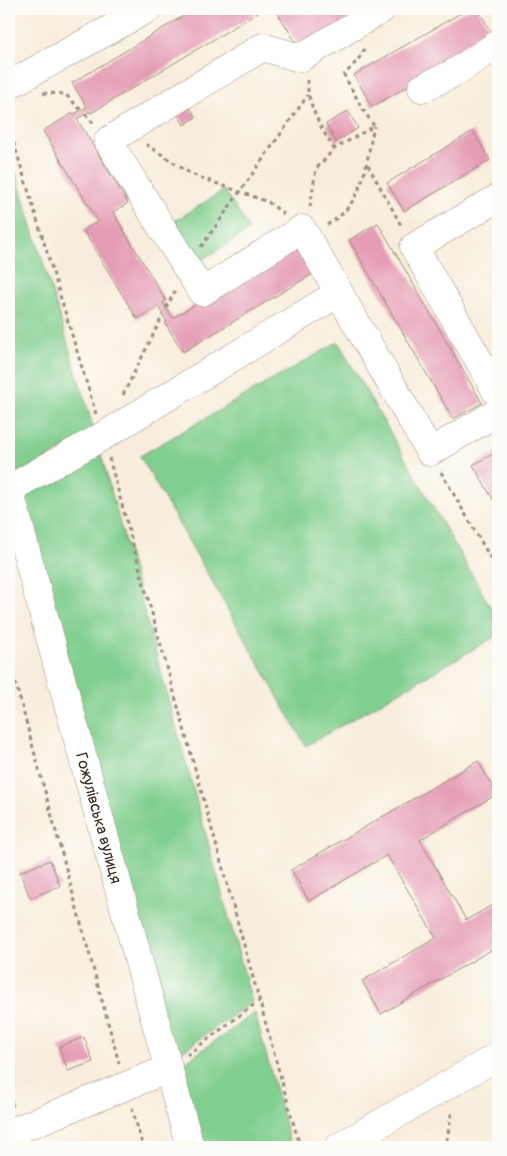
<svg xmlns="http://www.w3.org/2000/svg" width="507" height="1156" font-family="Pangolin,sans-serif">
	<style>
		.green { fill: #81cf8f; stroke: #5e7c56 }
		.building { fill: #e59db5 }
		.lines { fill: none; stroke-linecap: round; stroke-linejoin: round }
		.minor-casing { stroke: #9a8c7d; stroke-width: 29 }
		.path { stroke: #9a8c7d; stroke-width: 3; stroke-dasharray: 4 4; stroke-linecap: butt }
		.minor { stroke: #fff; stroke-width: 28 }
		.labels { text-anchor: middle; stroke-width: 4.5; stroke-linejoin: round; paint-order: stroke }
		.street-label { font-size: 16px; fill: #3b2a1e; stroke: #fdfcf7 }
	</style>
	<rect width="100%" height="100%" fill="#fdfcf7"/>
	<filter id="ink" filterUnits="userSpaceOnUse"><feTurbulence type="fractalNoise" baseFrequency=".02" numOctaves="2"/><feDisplacementMap in="SourceGraphic" scale="10" xChannelSelector="R" yChannelSelector="G"/><feConvolveMatrix kernelMatrix="1 2 1 2 8 2 1 2 1" color-interpolation-filters="sRGB"/></filter>
	<filter id="wash" filterUnits="userSpaceOnUse"><feTurbulence type="fractalNoise" baseFrequency=".0096" numOctaves="4" result="noise"/><feDisplacementMap in="SourceGraphic" scale="20" xChannelSelector="R" yChannelSelector="G"/><feGaussianBlur stdDeviation="1.12" result="paint"/><feColorMatrix in="noise" values="0 0 0 0 0 0 0 0 0 0 0 0 0 0 0 0 0 1.4 0 .05"/><feComposite in="paint" operator="in"/></filter>
	<g filter="url(#wash)">
		<rect width="100%" height="100%" fill="#f8eddc"/>
		<path class="green" d="M9 151 95 433 13 476 9 460Z
			M224 190 250 230 200 261 175 221Z
			M338 342 498 620V635L306 746 140 456Z
			M100 451 252 1002 174 1057 21 499Z
			M255 1013 291 1147H201L178 1067Z"/>
		<g id="blocks">
			<path class="building" d="M195 9H264L91 113 89 112 77 119 128 203 113 212 166 301 163 303 173 318 301 241 319 270 183 352 165 323 167 322 158 306 137 319 83 230 98 221 43 131 73 113 74 114 87 107 72 83Z
				M275 9H349L353 15 300 49Z
				M468 9H478L493 36 372 107 354 75Z
				M185 100 196 117 184 125 173 108Z
				M348 111 358 128 336 142 326 124Z
				M473 131 490 160 404 211 387 183Z
				M378 223 482 403 453 419 349 240Z
				M498 451V508L473 465Z
				M478 761 497 794 420 840 466 920 498 902V946L381 1014 362 981 436 938 387 855 309 901 291 870Z
				M50 860 60 886 30 898 20 872Z
				M84 1037 93 1062 68 1071 59 1047Z
				M9 1094 14 1106 9 1108Z"/>
		</g>
	</g>
	<g filter="url(#ink)">
		<use href="#blocks" fill-opacity="0" stroke="#9a8c7d" stroke-width="1"/>
		<g class="lines">
			<g class="minor-casing">
				<g id="minor">
					<path d="M9 85 147 9"/>
					<path d="M422 88 454 73 498 44"/>
					<path d="M498 198 414 247 498 394"/>
					<path d="M339 293 302 229 202 292 108 141 263 47 300 58 382 9"/>
					<path id="s1" d="M9 489 190 1147"/>
					<path d="M9 489 103 436 339 293 430 452 498 412"/>
					<path d="M9 1133 168 1069"/>
					<path d="M339 1147 498 1056"/>
				</g>
			</g>
			<path class="path" d="M307 80C308 106 321 128 334 149
				M43 93 65 94 81 110
				M85 114 93 123
				M9 127 96 414
				M146 144 191 174 268 202 284 214
				M368 165 402 227
				M310 207 316 169 334 149 374 126 362 108 344 75 358 60 366 47
				M327 225C366 202 365 165 374 126
				M201 247 308 95
				M166 308 175 291
				M123 395 163 315
				M109 458 300 1147
				M441 472 498 571
				M9 659 119 1063
				M187 1055 259 1001
				M132 1108 143 1147
				M308 1147 316 1143
				M441 1147 447 1139 452 1110"/>
			<use href="#minor" class="minor"/>
		</g>
	</g>
	<g class="labels">
		<g class="street-label">
			<text dy="6" stroke="none"><textPath href="#s1" startOffset="341">Гожулівська вулиця</textPath></text>
		</g>
	</g>
	<rect width="507" height="1156" fill="none" stroke="#fdfcf7" stroke-width="30"/>
</svg>
